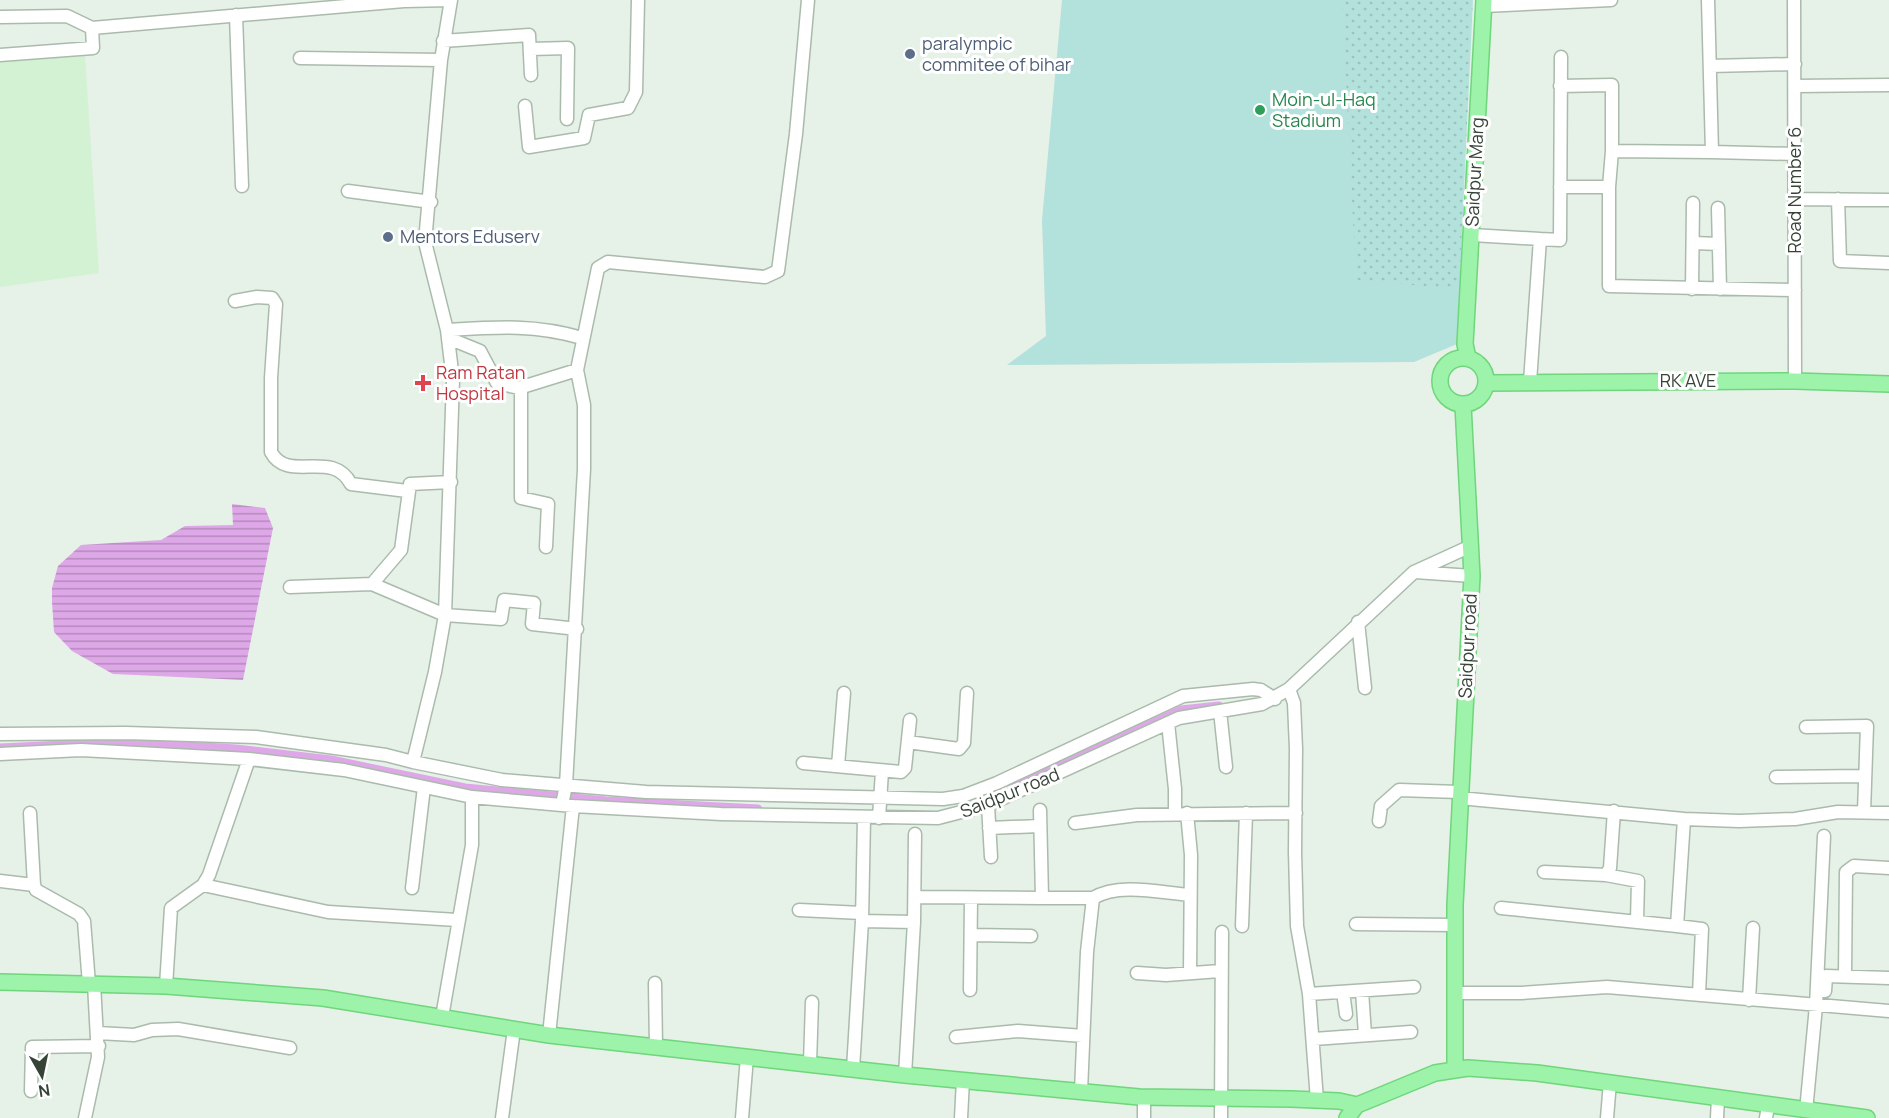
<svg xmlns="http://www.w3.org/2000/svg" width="1889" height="1118" font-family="Manrope,sans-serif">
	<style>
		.commercial { fill: #d3f1d3 }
		.grass { fill: #b3e1dc }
		.park { fill: url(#park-dots) }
		.water { fill: url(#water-rules) }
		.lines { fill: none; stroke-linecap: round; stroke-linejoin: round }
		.canal { stroke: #dea8e8; stroke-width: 9 }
		.minor-casing { stroke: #aabbac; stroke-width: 15 }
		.major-casing { stroke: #6fd67c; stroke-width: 18 }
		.minor { stroke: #fff; stroke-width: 12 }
		.major { stroke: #9df3a9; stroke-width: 15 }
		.service-dot { fill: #5c6f8a; stroke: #fff; stroke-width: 2 }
		.leisure-dot { fill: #2e9e5b; stroke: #fff; stroke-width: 2 }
		.health-dot { fill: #e0444e; stroke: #fff; stroke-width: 2 }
		.labels { text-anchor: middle; stroke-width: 6; stroke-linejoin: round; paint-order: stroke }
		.service-label { font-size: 18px; fill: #4e5e75; stroke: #fff; text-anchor: start }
		.leisure-label { font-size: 18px; fill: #27864d; stroke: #fff; text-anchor: start }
		.street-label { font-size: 18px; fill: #364337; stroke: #fff }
		.health-label { font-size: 18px; fill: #be3a42; stroke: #fff; text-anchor: start }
	</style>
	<defs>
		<pattern id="park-dots" width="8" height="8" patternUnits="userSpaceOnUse" patternTransform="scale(1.5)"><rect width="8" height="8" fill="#b3e1dc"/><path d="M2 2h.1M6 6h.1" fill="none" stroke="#9bc2bd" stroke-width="1.8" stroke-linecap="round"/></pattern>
		<pattern id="water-rules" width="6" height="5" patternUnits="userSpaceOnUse" patternTransform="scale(1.5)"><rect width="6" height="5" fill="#dea8e8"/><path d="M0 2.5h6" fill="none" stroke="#b58abd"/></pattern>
	</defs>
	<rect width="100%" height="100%" fill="#e6f1e8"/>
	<path class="commercial" d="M85 56 99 273 0 287V62Z"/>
	<path class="grass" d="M1062 0H1472L1457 344 1414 362 1007 365 1046 336 1042 220Z"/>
	<path class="park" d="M1342 0H1473L1459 289 1356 280Z"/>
	<path class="water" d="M232 504 265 508 273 528 243 680 113 674 72 651 54 632 52 602V588L58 566 81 545 161 540 185 526 233 525Z"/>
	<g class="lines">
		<path class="canal" d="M0 748 125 742 236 749 331 760 465 788 606 801 758 809
			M1013 787 1181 710 1219 706"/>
		<g class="minor-casing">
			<path id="minor" d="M1708 0 1712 152 1795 154
				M1794 0 1795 381
				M1484 6 1611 0
				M236 15 242 186
				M0 17 67 16 92 28 404 1 451 0
				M443 41 529 35 531 75
				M530 49 568 48 567 119
				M0 55 93 48 92 28
				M300 58 441 60
				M1710 66 1795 64
				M1795 86 1889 85
				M525 106 529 147 584 138 589 115 628 108 636 92 638 0
				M1612 151 1712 152
				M1560 187H1609L1612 151V85L1560 86
				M1609 187V286L1795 290
				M348 191 431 202
				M1795 199 1889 200
				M1838 199 1840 261 1889 263
				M1718 208 1720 289
				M1472 235 1540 239
				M1694 243 1719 244
				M1692 289 1693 203
				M235 301 257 297 272 298 276 304 271 378V452C288 484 332 448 351 484L407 491
				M447 330C496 327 535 324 582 338
				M448 338 480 351 497 383 519 388 577 370
				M1530 382 1540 239 1560 240 1561 57
				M521 388V498L548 504 546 547
				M1415 572 1472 576
				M372 584 401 550 410 484 451 482
				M290 587 372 584 445 615 501 619 504 600 534 603 532 624 577 629
				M1358 622 1365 688
				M1289 689 1294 703 1296 749 1295 852 1297 926 1309 994 1317 1100
				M1220 711 1226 767
				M1168 723 1175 789V813
				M1806 727 1867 726 1864 812
				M0 734 126 733 256 737 386 755 413 762 435 672 445 615 453 380 447 330 425 242 441 60 451 0
				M908 742 959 749 964 743 967 693
				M0 754 81 750 249 759 344 770 472 797 573 806 721 814 938 818 988 805 1179 718 1262 704 1289 689 1414 572 1471 546
				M413 762 502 780 646 792 943 799 963 796 997 783 1183 696 1253 689 1261 690 1275 699
				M803 763 901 772 905 768 910 720
				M838 766 844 693
				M1776 777 1865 776
				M1459 798 1684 819
				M562 805 566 785 584 469V405L577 370 598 268 608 262 765 277 778 271 796 134 808 0
				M988 805 991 857
				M30 813 34 885 36 890 79 914 84 921 89 984
				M1187 813 1191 855 1190 973
				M879 818 882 771
				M1379 821 1381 806 1399 790 1459 792
				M1075 823 1137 815 1296 813
				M989 828 1040 826
				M1544 872 1606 875 1610 868 1614 811
				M1606 875 1638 881 1637 921
				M0 881 34 885
				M203 885 328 912 457 920
				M412 888 424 787
				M915 897 1042 898 1040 810
				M1042 898H1093L1087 952 1081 1091
				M1093 898C1120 882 1161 893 1190 895
				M1501 908 1677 926 1684 819 1739 821 1795 819 1838 812 1889 813
				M799 910 862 913
				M862 921 914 922
				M1356 924 1455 925
				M1242 926 1246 813
				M1677 926 1702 929 1699 994
				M971 935 1031 936
				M1137 973 1166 975 1220 971
				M1845 976 1846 872 1854 866 1889 868
				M655 983 656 1047
				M166 986 171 908 203 885 209 875 249 759
				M970 990 971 898
				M1362 991 1365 1035
				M1825 991 1826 976 1889 978
				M1343 992 1346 1014
				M1456 993H1521L1607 987 1889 1011
				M1309 994 1414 987
				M1749 1000 1753 928
				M442 1017 472 845V797
				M98 1033 134 1035 152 1030 178 1029 290 1048
				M549 1035 573 806
				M956 1037 1018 1031 1083 1036
				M1314 1039 1411 1032
				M810 1063 812 1002
				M853 1069 862 921 864 818
				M905 1075 914 922 915 834
				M31 1091 32 1047 99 1046
				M1144 1097V1118
				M1806 1111 1816 1006 1824 836
				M85 1118 98 1057 94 984
				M502 1118 514 1029
				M742 1118 747 1057
				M961 1118 963 1080
				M1221 1118 1222 932
				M1607 1118 1610 1082
				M1717 1118 1718 1098
				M1766 1118 1768 1106"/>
		</g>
		<g class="major-casing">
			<path id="major" d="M1440 381a23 23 0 1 1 46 0a23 23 0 1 1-46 0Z
				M1468 358 1465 344 1484 0
				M1487 383 1795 381 1889 384
				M0 982 166 986 323 998 549 1035 905 1075 1139 1097 1291 1099 1339 1101 1357 1105
				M1455 1068V905L1472 576 1463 405
				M1347 1118 1357 1105 1367 1101 1435 1073 1468 1068 1537 1073 1867 1118"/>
		</g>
		<use href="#minor" class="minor"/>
		<use href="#major" class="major"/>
	</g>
	<g class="service-dot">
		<circle cx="910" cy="54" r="6"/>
		<circle cx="388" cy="237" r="6"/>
	</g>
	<circle class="leisure-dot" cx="1260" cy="110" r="6"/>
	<path class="health-dot" d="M420 374h6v6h6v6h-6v6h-6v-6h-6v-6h6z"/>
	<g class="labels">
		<g class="service-label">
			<text x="922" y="50">paralympic<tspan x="922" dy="21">commitee of bihar</tspan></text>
			<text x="400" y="243">Mentors Eduserv</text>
		</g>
		<g class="leisure-label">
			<text x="1272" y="106">Moin-ul-Haq<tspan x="1272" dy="21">Stadium</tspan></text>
		</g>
		<g class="street-label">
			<text transform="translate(1475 172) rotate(-87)" y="6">Saidpur Marg</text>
			<text transform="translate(1795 190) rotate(-90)" y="6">Road Number 6</text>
			<text x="1688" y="387">RK AVE</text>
			<text transform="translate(1468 646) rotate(-87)" y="6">Saidpur road</text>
			<text transform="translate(1010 793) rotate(-22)" y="6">Saidpur road</text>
		</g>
		<g class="health-label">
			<text x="436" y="379">Ram Ratan<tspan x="436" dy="21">Hospital</tspan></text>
		</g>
	</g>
	<g transform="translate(42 1076) rotate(171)" stroke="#ffffff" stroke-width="4.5" paint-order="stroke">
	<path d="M0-4.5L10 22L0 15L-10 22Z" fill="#364337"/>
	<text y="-9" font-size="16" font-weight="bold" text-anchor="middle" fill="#364337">N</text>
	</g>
</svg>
